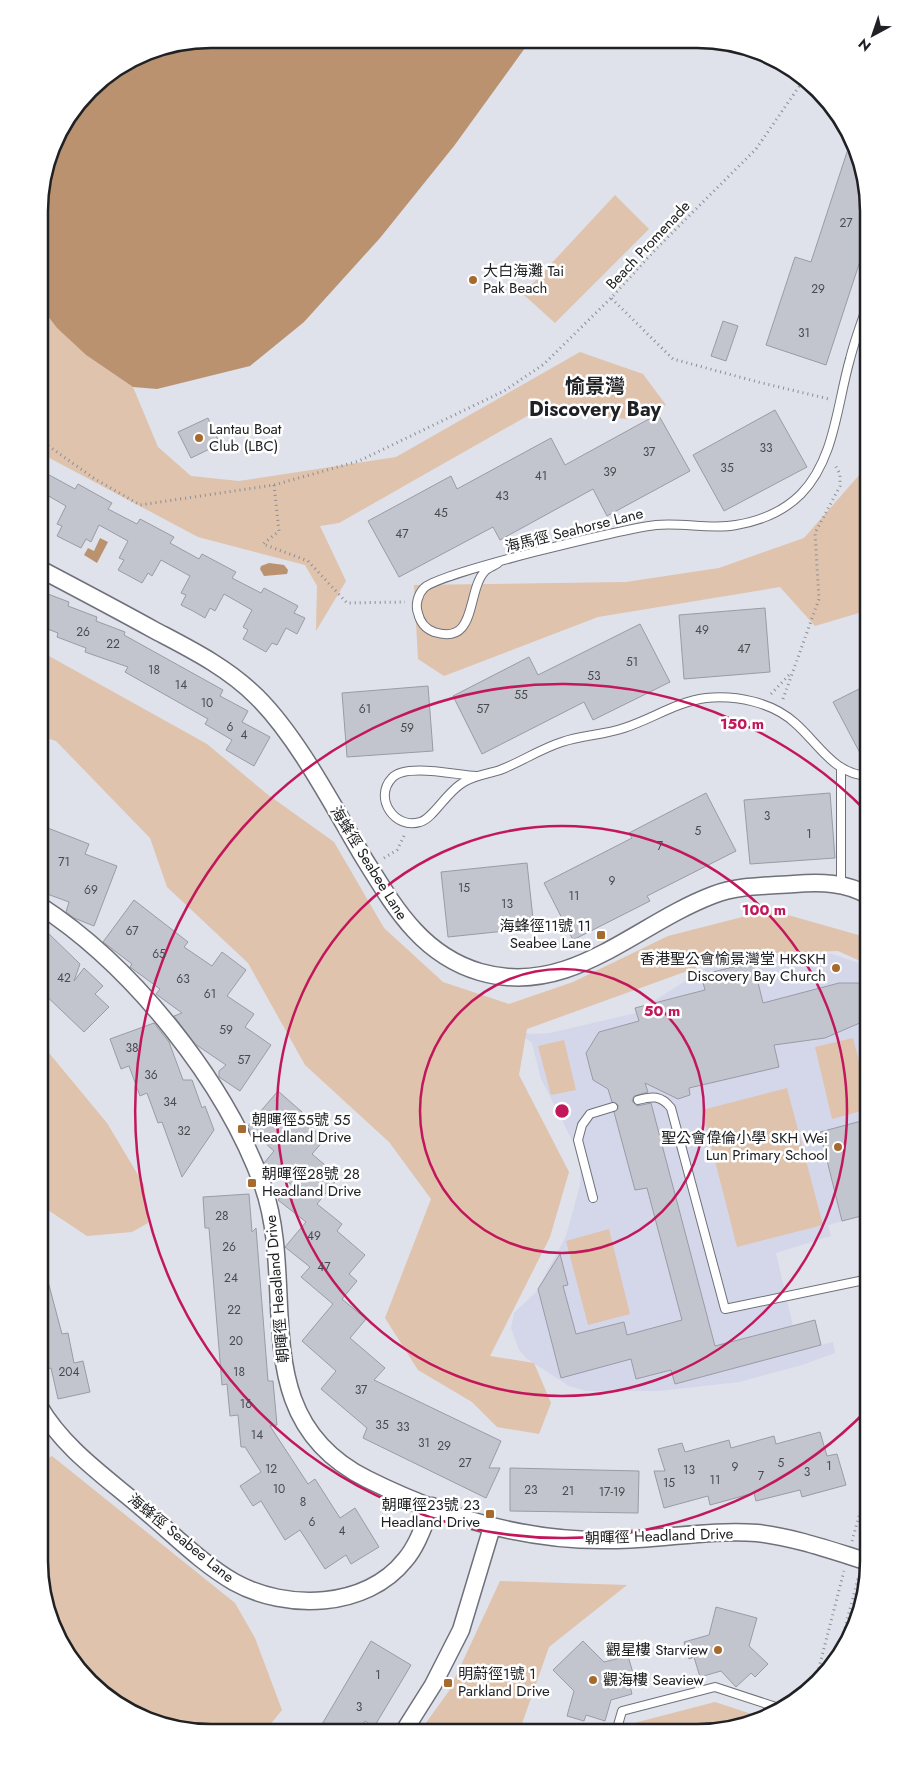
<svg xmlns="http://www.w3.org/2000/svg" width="908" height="1771" font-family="Jost,'Noto Sans TC',sans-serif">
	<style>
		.built { fill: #d4d7e9 }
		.green { fill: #dfc3ac }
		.water { fill: #ba9270 }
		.building { fill: #c2c4ce; stroke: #999ba5 }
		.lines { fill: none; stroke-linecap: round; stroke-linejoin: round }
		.service-casing { stroke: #6f717a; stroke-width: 10 }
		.minor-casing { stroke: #6f717a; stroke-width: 19 }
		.path { stroke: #8c8e95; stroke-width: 3; stroke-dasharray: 1 4; stroke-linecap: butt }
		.service { stroke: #fff; stroke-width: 8 }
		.minor { stroke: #fff; stroke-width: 16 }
		.ring { fill: none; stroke: #c2185b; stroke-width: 2.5 }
		.poi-dot { fill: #a76a2e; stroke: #fff; stroke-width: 2 }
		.labels { text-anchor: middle; stroke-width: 5; stroke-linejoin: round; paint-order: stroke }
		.number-label { font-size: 12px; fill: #484a4e }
		.street-label { font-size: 15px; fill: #202124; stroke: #fff }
		.poi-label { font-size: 15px; fill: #202124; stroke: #fff; text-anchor: start }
		.district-label { font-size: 20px; font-weight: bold; fill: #202124; stroke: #fff }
		.rim { fill: none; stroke: #202124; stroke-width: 2.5 }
		.centre { fill: #c2185b; stroke: #fff; stroke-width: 2.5 }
		.ring-label { font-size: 15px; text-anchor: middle; font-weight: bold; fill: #c2185b; stroke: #fff; stroke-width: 5; stroke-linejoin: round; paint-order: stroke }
	</style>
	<rect width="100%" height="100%" fill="#dfe1eb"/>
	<path class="built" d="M805 951 833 954 869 967V1214L828 1225 831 1236 776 1253 793 1326 815 1320 821 1345 833 1342 835 1353 802 1365 739 1382 659 1391H586L569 1386 526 1358 519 1350 511 1328 514 1313 536 1292 566 1236 580 1185 581 1170 573 1142 541 1079 532 1043 514 1030 530 1034 550 1033 636 1013 635 1008 649 1004 706 968 758 956Z"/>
	<path class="green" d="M615 195 649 229 555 323 523 294Z
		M40 306 57 328 86 355 133 387 158 447 191 476 239 481 396 457 580 352 643 374 666 405 628 419 536 411 339 523 320 526 346 581 316 631 317 586 305 565 198 537 40 453Z
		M869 471V610L815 626 780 587 598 617 444 676 418 659 414 585 626 582 719 568 804 538 861 473Z
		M40 651 207 744 267 794 334 842 384 928 443 982 509 1004 573 982 668 936 770 910 869 938V965L838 951 751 954 701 966 527 1029 519 1075 569 1172 550 1237 490 1356 534 1363 551 1403 539 1434 497 1427 472 1402 418 1370 385 1318 431 1199 389 1142 305 1065 248 963 167 887 150 838 56 741 40 736Z
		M853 1038 869 1099V1109L832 1119 815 1047Z
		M564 1040 576 1090 551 1095 538 1046Z
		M39 1041 107 1123 144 1185 148 1223 132 1232 87 1236 39 1204Z
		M787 1088 823 1225 737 1247 702 1110Z
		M609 1229 630 1314 588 1325 566 1241Z
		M52 1456 235 1603 255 1638 282 1710 265 1731H187L135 1715 97 1690 48 1616 39 1561V1462Z
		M500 1581 627 1585 549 1647 519 1732 420 1731 449 1691Z
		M715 1702 764 1718C726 1736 672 1732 631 1732L634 1723Z"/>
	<path class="water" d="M210 39 530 41 454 146 380 238 304 322 250 366 157 389 133 387 86 355 57 328 40 306V188L57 134 97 81 145 52Z
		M100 538 108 542 97 563 84 555 88 548 94 551Z
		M269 563 284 565 288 570 287 574 264 576 260 569 261 566Z"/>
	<path class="building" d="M848 149 860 155 869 210V254L863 252 826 365 766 345 795 257 811 262Z
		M723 321 738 326 726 361 711 356Z
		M775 410 807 467 724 511 693 455Z
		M658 414 690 471 607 516 593 489 500 540 493 527 399 577 368 521 451 476 457 489 551 438 565 465Z
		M208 418 220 444 191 458 178 432Z
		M40 470 75 489 78 484 112 503 108 509 137 524 140 519 174 537 170 543 199 559 202 554 236 572 232 578 261 593 264 588 298 606 294 613 305 618 297 634 286 628 277 645 272 643 266 652 243 639 248 630 243 627 252 610 224 594 215 611 210 608 205 618 193 611 181 605 186 595 181 593 190 576 161 560 152 576 148 573 142 583 118 570 124 560 119 558 128 541 99 525 91 542 86 539 81 548 57 536 62 526 57 524 66 506 40 491Z
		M40 591 69 602 68 606 97 617 96 621 125 632 124 635 223 690 220 696 248 711 242 722 270 737 254 766 226 750 232 740 205 724 208 719 125 672 128 667 85 652 86 648 57 637 58 633 40 626Z
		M765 608 770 672 684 679 679 615Z
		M640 624 670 682 593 720 584 702 482 754 453 696 529 657 538 675Z
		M869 684V770L833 702Z
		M428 686 433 751 347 757 342 693Z
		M706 793 736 851 647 896 650 901 573 940 544 883 632 838 629 833Z
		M830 793 835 858 750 864 744 800Z
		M40 825 89 844 85 854 117 866 94 926 74 918 66 912 69 902 39 891Z
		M527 863 534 928 448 937 441 872Z
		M134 900 188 942 184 947 212 966 222 952 246 970 227 996 254 1014 245 1027 271 1045 240 1091 219 1077V1071L226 1065 195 1044 174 1016 182 1013 156 994 160 989 130 967 132 964 103 942Z
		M48 933 80 964 74 981 84 968 103 986 95 994 109 1007 84 1032 39 989V943Z
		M753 962 763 1003 839 983H869V1019L825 1038 774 1045 779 1067 689 1088 690 1095 678 1099 645 1083 648 1092 634 1096 632 1101 637 1106 651 1103 715 1346 815 1320 821 1345 675 1384 671 1370 636 1379 631 1359 561 1378 538 1289 560 1254 568 1285 563 1286 576 1334 624 1322 627 1335 682 1320 647 1188 635 1190 614 1112 618 1109V1105L612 1102 608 1089 593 1080 586 1053 599 1032 639 1021 635 1008 705 990 701 975Z
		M154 1023 169 1042 183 1080H192L202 1108 205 1106 214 1130 182 1177 162 1122 158 1123 147 1093 140 1096 129 1066 121 1069 110 1039Z
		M278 1091 302 1112 298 1117 325 1139 312 1154 339 1177 317 1204 342 1224 337 1231 365 1255 349 1274 357 1281 342 1299 366 1319 350 1338 385 1368 374 1380 501 1441 489 1468H500L486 1498 363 1438 367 1428 321 1389 336 1371 302 1341 333 1304 301 1277 310 1267 285 1247 306 1222 278 1200 286 1190 297 1189 264 1163 274 1151 247 1127Z
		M869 1119V1214L842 1221 820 1132Z
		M249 1194 252 1232 256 1228 268 1381H273L277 1425 270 1426 308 1484 315 1479 340 1518 355 1508 379 1547 351 1564 346 1555 325 1569 300 1530 285 1540 261 1501 253 1506 240 1486 261 1472 245 1447H241L238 1415 230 1416 227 1384 222 1385 209 1228H205L203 1197Z
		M39 1274H46L62 1334 68 1333 74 1363 83 1361 90 1392 58 1399 51 1368 43 1370 39 1354Z
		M820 1432 827 1456 837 1454 846 1485 802 1497 800 1490 756 1501 754 1493 710 1505 708 1496 664 1508 654 1471H665L658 1449 682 1443 685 1452 729 1440 731 1448 774 1436 776 1444Z
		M510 1468 639 1471 638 1513 510 1511Z
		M716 1607 757 1618 749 1646 768 1664 755 1677 751 1673 736 1687 721 1671 700 1677 694 1657 689 1659 684 1642 709 1635Z
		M371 1641 411 1665 401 1682 374 1727 365 1721 359 1731H318Z
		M583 1641 604 1662 628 1656 633 1673 627 1675 632 1694 611 1700 605 1721 586 1715 584 1721 567 1716 574 1691 553 1670Z"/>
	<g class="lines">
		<g class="service-casing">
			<path id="service" d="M498 563C494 566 488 568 485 571 466 591 478 646 434 632 426 629 420 622 418 613 415 605 418 594 424 588 439 573 626 528 656 525 682 522 711 530 736 525 760 521 783 512 801 494 835 459 837 404 850 359 855 339 862 320 869 301
				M476 776C456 775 405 763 392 778 373 798 395 830 420 822 433 819 447 791 464 782 475 775 488 774 500 770 521 762 540 749 562 742 582 735 604 735 624 728 652 719 676 702 706 698 736 695 772 702 795 723 819 744 834 775 869 776
				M841 885V769
				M638 1100C652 1096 661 1095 671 1108L725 1309 869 1279
				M593 1198 578 1140 582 1125 590 1114 613 1107
				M616 1732 622 1711 715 1687 782 1709"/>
		</g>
		<g class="minor-casing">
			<path id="minor" d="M40 569C78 589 116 609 154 630 190 649 227 667 257 697 299 739 334 808 365 860 395 908 422 955 480 972 570 998 634 925 713 895 738 885 768 886 794 884 820 882 846 882 869 896
				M39 905C133 966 225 1081 263 1186 299 1289 243 1417 367 1479 443 1517 526 1542 612 1540 660 1540 710 1529 757 1533 794 1537 833 1551 869 1562
				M39 1406C64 1449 106 1477 143 1509 172 1533 201 1563 234 1582 286 1611 366 1609 405 1560 418 1545 424 1524 432 1506
				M404 1731 433 1685 461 1630 492 1527"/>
		</g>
		<path class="path" d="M805 78 756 149 655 250 611 298 673 359 758 382 829 399
			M40 440 95 479 140 505 274 485 359 461 504 391 544 364 611 298
			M274 485 279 531 263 544 308 561 347 603 405 602
			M771 694 789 675
			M783 699 819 599 815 533 840 486V474L835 465
			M384 858 397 850 405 834
			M852 1541 869 1481
			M836 1662 859 1575
			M815 1683 844 1571"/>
		<use href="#service" class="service"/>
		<use href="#minor" class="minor"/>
	</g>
	<g class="ring">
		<circle cx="562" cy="1111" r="142"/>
		<circle cx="562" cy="1111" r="285"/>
		<path d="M867 1410A427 427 0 1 1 867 812"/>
	</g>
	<g class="poi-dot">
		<circle cx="473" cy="280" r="5"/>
		<circle cx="199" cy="438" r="5"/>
		<rect x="596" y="930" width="10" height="10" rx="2.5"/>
		<circle cx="836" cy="968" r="5"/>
		<rect x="237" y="1124" width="10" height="10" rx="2.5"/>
		<circle cx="838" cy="1147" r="5"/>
		<rect x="247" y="1178" width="10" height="10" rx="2.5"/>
		<rect x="485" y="1509" width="10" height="10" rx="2.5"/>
		<circle cx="718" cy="1650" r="5"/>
		<circle cx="593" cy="1680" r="5"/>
		<rect x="443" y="1678" width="10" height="10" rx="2.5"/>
	</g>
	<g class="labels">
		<g class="number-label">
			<text x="846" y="227">27</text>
			<text x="818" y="293">29</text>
			<text x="804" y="337">31</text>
			<text x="766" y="452">33</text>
			<text x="649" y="456">37</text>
			<text x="727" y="472">35</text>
			<text x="610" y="476">39</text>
			<text x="541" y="480">41</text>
			<text x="502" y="500">43</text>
			<text x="441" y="517">45</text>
			<text x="402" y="538">47</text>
			<text x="702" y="634">49</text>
			<text x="83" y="636">26</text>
			<text x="113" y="648">22</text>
			<text x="744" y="653">47</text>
			<text x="632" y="666">51</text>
			<text x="154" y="674">18</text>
			<text x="594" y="680">53</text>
			<text x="181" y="689">14</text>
			<text x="521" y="699">55</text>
			<text x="207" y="707">10</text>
			<text x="365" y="713">61</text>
			<text x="483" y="713">57</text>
			<text x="230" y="731">6</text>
			<text x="407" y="732">59</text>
			<text x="244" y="739">4</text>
			<text x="767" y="820">3</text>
			<text x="698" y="835">5</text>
			<text x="809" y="838">1</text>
			<text x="660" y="850">7</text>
			<text x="64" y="866">71</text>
			<text x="612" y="885">9</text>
			<text x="464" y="892">15</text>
			<text x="91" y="894">69</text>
			<text x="574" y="900">11</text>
			<text x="507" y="908">13</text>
			<text x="132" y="935">67</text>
			<text x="159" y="958">65</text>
			<text x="64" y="982">42</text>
			<text x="183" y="983">63</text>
			<text x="210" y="998">61</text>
			<text x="226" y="1034">59</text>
			<text x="132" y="1052">38</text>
			<text x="244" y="1064">57</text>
			<text x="151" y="1079">36</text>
			<text x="170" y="1106">34</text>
			<text x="184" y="1135">32</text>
			<text x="222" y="1220">28</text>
			<text x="314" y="1240">49</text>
			<text x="229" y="1251">26</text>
			<text x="324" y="1271">47</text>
			<text x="231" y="1282">24</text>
			<text x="234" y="1314">22</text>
			<text x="236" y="1345">20</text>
			<text x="69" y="1376">204</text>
			<text x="239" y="1376">18</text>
			<text x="361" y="1394">37</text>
			<text x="246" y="1408">16</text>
			<text x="382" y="1429">35</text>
			<text x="403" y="1431">33</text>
			<text x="257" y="1439">14</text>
			<text x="424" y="1447">31</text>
			<text x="444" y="1450">29</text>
			<text x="465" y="1467">27</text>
			<text x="781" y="1467">5</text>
			<text x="829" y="1470">1</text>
			<text x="735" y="1471">9</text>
			<text x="271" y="1473">12</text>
			<text x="689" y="1474">13</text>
			<text x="807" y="1476">3</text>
			<text x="761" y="1480">7</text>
			<text x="715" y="1484">11</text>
			<text x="669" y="1487">15</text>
			<text x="279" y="1493">10</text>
			<text x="531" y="1494">23</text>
			<text x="568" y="1495">21</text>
			<text x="612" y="1496">17-19</text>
			<text x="303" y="1506">8</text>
			<text x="312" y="1526">6</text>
			<text x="342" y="1535">4</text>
			<text x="378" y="1679">1</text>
			<text x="359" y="1711">3</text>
		</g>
		<g class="street-label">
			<text transform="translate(648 245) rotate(-47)" y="5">Beach Promenade</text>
			<text transform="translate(574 530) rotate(-14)" y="5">海馬徑 Seahorse Lane</text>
			<text transform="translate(369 863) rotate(58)" y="5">海蜂徑 Seabee Lane</text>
			<text transform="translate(277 1289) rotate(-95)" y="5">朝暉徑 Headland Drive</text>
			<text transform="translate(659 1536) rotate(-2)" y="5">朝暉徑 Headland Drive</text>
			<text transform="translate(181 1538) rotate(39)" y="5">海蜂徑 Seabee Lane</text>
		</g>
		<g class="poi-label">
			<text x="483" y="276">大白海灘 Tai<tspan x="483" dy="17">Pak Beach</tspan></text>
			<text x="209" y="434">Lantau Boat<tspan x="209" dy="17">Club (LBC)</tspan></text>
			<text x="591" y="931" text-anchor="end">海蜂徑11號 11<tspan x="591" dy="17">Seabee Lane</tspan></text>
			<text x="826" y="964" text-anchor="end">香港聖公會愉景灣堂 HKSKH<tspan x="826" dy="17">Discovery Bay Church</tspan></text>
			<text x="252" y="1125">朝暉徑55號 55<tspan x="252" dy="17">Headland Drive</tspan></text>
			<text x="828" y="1143" text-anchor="end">聖公會偉倫小學 SKH Wei<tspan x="828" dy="17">Lun Primary School</tspan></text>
			<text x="262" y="1179">朝暉徑28號 28<tspan x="262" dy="17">Headland Drive</tspan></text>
			<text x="480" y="1510" text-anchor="end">朝暉徑23號 23<tspan x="480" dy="17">Headland Drive</tspan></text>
			<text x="708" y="1655" text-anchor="end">觀星樓 Starview</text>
			<text x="458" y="1679">明蔚徑1號 1<tspan x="458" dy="17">Parkland Drive</tspan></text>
			<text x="603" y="1685">觀海樓 Seaview</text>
		</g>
		<g class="district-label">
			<text x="595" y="393">愉景灣<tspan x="595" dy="23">Discovery Bay</tspan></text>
		</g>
	</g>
	<path d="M0 0H908V1771H0ZM211 48H697A163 163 0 0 1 860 211V1561A163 163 0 0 1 697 1724H211A163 163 0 0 1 48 1561V211A163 163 0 0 1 211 48Z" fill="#fff" fill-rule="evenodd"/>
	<path class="rim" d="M211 48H697A163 163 0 0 1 860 211V1561A163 163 0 0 1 697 1724H211A163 163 0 0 1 48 1561V211A163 163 0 0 1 211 48Z"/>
	<circle cx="562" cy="1111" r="8" class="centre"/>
	<g class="ring-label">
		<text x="742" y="729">150 m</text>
		<text x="764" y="915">100 m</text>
		<text x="662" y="1016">50 m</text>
	</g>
	<g transform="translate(873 35) rotate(220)" stroke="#ffffff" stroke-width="4" paint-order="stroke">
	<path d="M0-4L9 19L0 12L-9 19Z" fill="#202124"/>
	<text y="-8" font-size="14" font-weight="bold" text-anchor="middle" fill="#202124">N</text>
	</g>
</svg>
